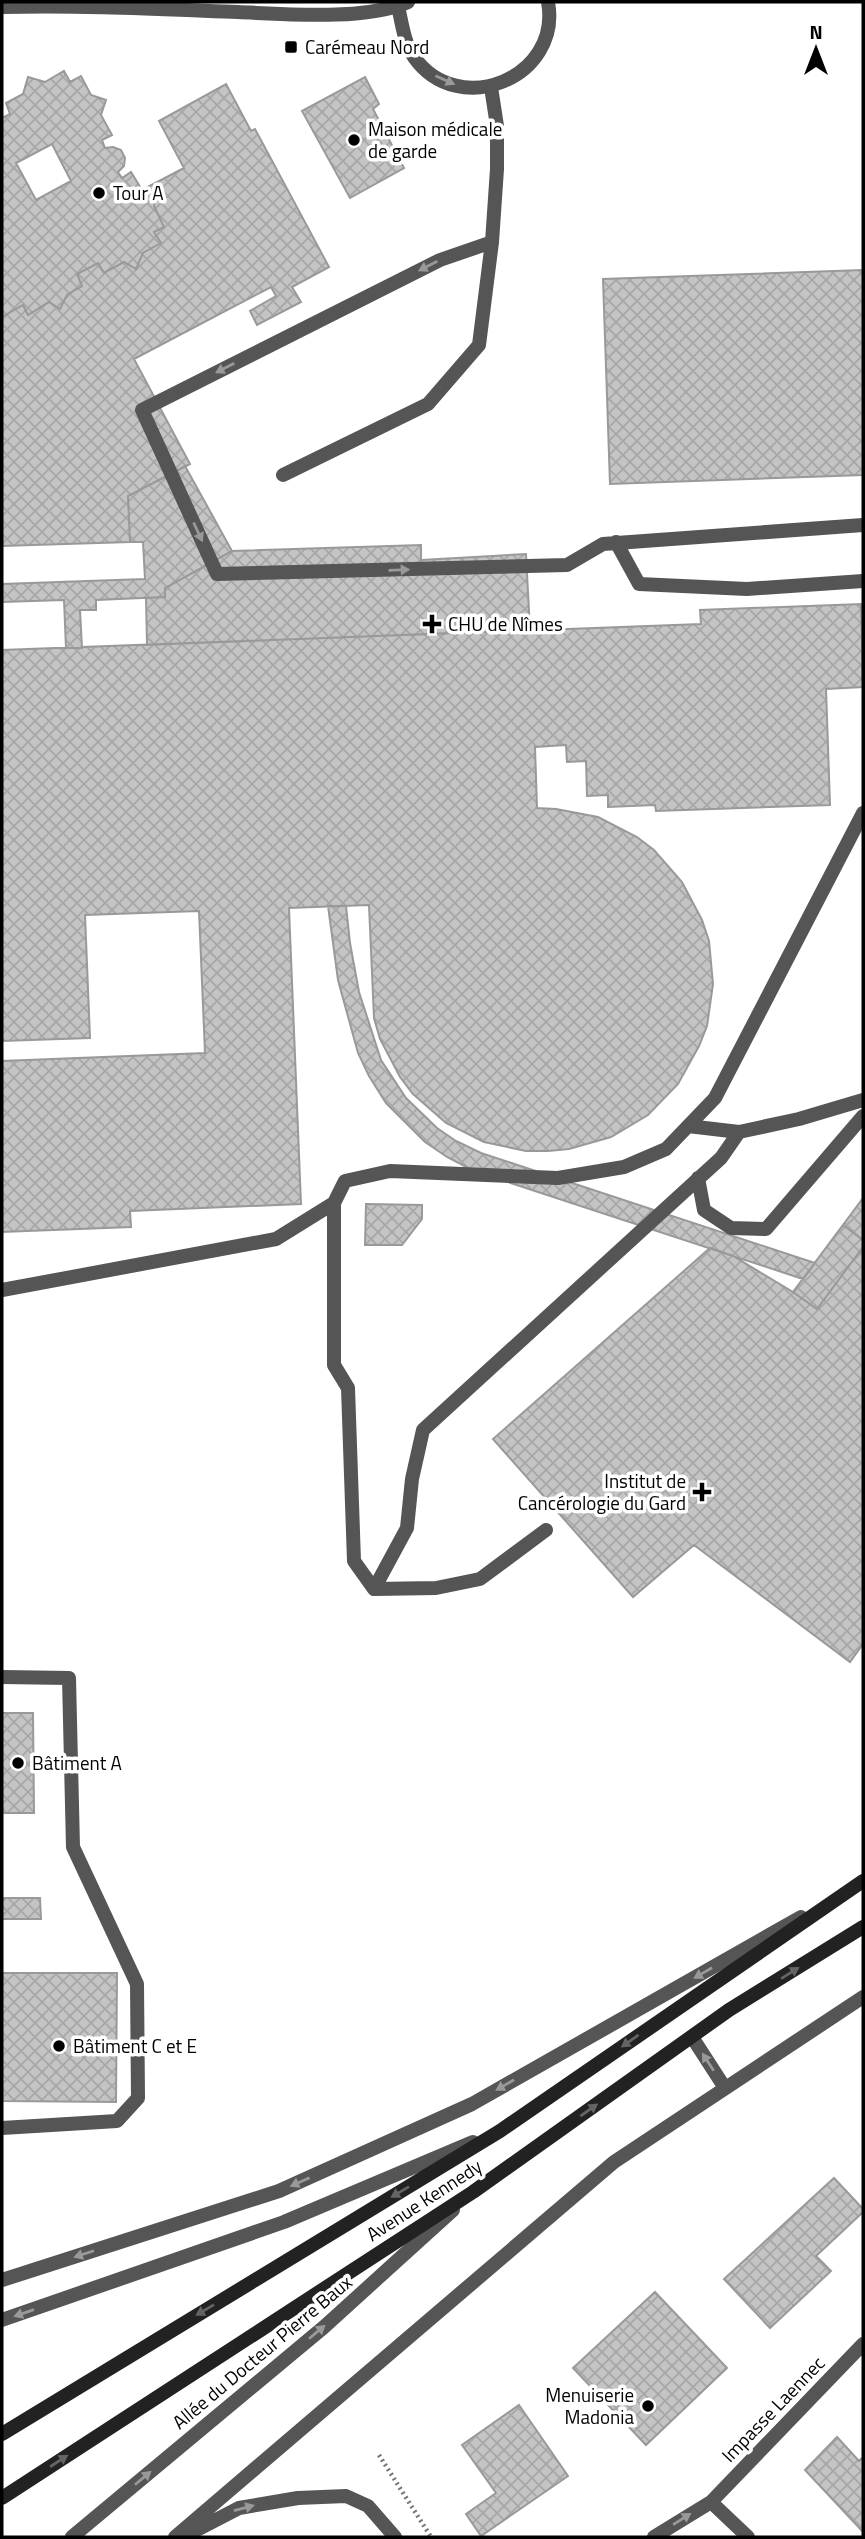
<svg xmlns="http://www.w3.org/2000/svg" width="865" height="2539" font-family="'Titillium Web',sans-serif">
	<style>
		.building { fill: url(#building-cross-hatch); stroke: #999; stroke-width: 2; fill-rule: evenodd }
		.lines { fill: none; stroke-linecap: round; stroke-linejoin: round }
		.path { stroke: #777; stroke-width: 4.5; stroke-dasharray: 2 3.5; stroke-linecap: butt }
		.lane { stroke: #555; stroke-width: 14 }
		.street { stroke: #555; stroke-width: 14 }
		.secondary { stroke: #222; stroke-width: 14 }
		.oneway { fill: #999 }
		.oneway2 { fill: #646464 }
		.poi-dot { fill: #000; stroke: #fff; stroke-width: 2.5 }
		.labels { text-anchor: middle; stroke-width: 7; stroke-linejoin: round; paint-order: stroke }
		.poi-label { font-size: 19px; fill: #000; stroke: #fff; text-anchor: start }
		.street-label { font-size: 19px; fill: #000; stroke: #fff }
	</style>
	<defs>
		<pattern id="building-cross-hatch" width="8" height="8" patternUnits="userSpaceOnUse" patternTransform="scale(1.75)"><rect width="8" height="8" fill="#c4c4c4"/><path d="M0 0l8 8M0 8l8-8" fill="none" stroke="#a7a7a7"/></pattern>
	</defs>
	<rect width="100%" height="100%" fill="#fff"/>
	<path class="building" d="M64 71 70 82 81 76 91 95 106 100 101 115 112 135 102 140 105 148 113 147 121 150 125 158 124 166 118 172 122 178 131 172 142 190 156 196 154 206 164 227 154 232 161 243 143 253 136 269 124 262 104 273 98 263 77 274 82 286 67 295 60 309 49 302 28 315 23 305 2 317V118L10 114 6 103 23 94 28 77 45 82ZM52 144 71 181 36 200 16 163Z
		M365 77 379 104 373 109 404 168 350 198 302 111Z
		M226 84 251 131 255 129 329 267 292 287 301 302 257 325 250 311 276 296 271 287 134 359 190 464 128 496 130 542 2 546V317L23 305 28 315 49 302 60 309 67 295 82 286 77 274 98 263 104 273 124 262 136 269 143 253 161 243 154 232 164 227 154 206 156 196 142 190 184 168 159 121Z
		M863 270V475L610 484 603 279Z
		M185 466 232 551 165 588V597L96 600V610H80L82 648H66L64 600 2 602V584L145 579 143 542H130L128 496Z
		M421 545V560L526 554 530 630 147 645 146 598 165 597V588L232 551Z
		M861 604 863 687 826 689 830 805 656 811 655 805 608 807V795L587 796 586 761 567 762 566 745 535 747 537 808 556 809 598 817 637 837 654 850 682 882 702 920 709 941 713 984 707 1026 699 1046 678 1084 648 1115 611 1137 569 1149 548 1151H526L484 1142 446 1123 413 1094 400 1077 380 1039 374 1018 369 905 289 908 301 1204 130 1211 131 1227 2 1232V1061L205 1053 199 911 85 915 90 1038 2 1041V650L701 624 700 610Z
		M328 906H346L350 943 359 992 381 1060 406 1098 437 1128 456 1141 481 1153 815 1263 803 1279 474 1171 447 1157 425 1142 386 1103 369 1076 358 1053 338 980Z
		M863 1198V1240L843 1225Z
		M366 1204 422 1205V1219L402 1245H365Z
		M843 1225 863 1240V1247L817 1309 793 1292Z
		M863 1247V1644L850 1662 694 1545 633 1597 493 1439 710 1248 733 1256 793 1292 817 1309Z
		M2 1713H33L34 1813H2Z
		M2 1898H40L41 1919H2Z
		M2 1973H117L116 2102 2 2101Z
		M834 2178 863 2209V2212L816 2256 831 2271 770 2328 724 2279Z
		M655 2292 727 2368 646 2445 573 2368Z
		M519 2405 568 2476 481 2536 466 2514 496 2493 462 2445Z
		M837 2437 859 2461 863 2457V2532L805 2470Z"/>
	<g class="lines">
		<path class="path" d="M379 2455 431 2537"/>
		<path class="lane" d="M398 6C402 24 404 42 414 57 458 120 562 78 548 2
			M2 7C80 5 159 9 238 12 285 14 365 21 408 2
			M492 242 440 260 142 410 217 574 567 565 603 544 863 525
			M283 475 428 404 479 345 492 242 497 169V126L491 87
			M616 542 639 584 747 589 863 581
			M688 1126 739 1132 799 1119 863 1100
			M739 1132 721 1158 423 1430 412 1479 407 1528 374 1589 354 1561 348 1388 334 1365V1203L345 1181 390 1171 558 1178 624 1167 666 1149 715 1098 863 813
			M698 1178 704 1210 731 1228 766 1229 863 1116
			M2 1290 276 1239 334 1203
			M374 1589 436 1588 480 1579 546 1530
			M2 1677 69 1678 73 1847 137 1984 138 2098 117 2121 2 2128
			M692 2037 725 2088
			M2 2280 279 2191 472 2104 801 1917
			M187 2535 239 2508 298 2498 346 2496 368 2506 395 2537
			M175 2537 614 2162 863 1997"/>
		<path class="street" d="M2 2320 284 2222 473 2142
			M711 2502 748 2537
			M72 2537 324 2327 453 2210
			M654 2537 711 2502 863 2344"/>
		<path class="secondary" d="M2 2434 500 2131 863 1881
			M2 2498 473 2192 729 2010 863 1927"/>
	</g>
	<defs><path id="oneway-solid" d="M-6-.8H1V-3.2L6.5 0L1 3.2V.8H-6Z" transform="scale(1.75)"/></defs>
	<g class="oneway">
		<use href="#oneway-solid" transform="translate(445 80) rotate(24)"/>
		<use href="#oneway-solid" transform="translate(428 266) rotate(153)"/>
		<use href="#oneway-solid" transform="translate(225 368) rotate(153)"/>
		<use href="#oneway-solid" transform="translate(198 532) rotate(65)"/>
		<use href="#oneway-solid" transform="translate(399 570) rotate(-2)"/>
		<use href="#oneway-solid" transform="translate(703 1973) rotate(150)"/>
		<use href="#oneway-solid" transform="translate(708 2062) rotate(-123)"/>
		<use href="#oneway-solid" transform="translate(505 2085) rotate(150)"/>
		<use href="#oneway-solid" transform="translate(300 2182) rotate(156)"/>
		<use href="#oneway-solid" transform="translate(84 2254) rotate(162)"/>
		<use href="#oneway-solid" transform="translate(24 2313) rotate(161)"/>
		<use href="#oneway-solid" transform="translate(317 2332) rotate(-40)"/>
		<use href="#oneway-solid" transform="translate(143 2478) rotate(-40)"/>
		<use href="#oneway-solid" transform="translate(244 2508) rotate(-15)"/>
		<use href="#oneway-solid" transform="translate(682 2519) rotate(-32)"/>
	</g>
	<g class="oneway2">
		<use href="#oneway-solid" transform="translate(790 1973) rotate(-32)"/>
		<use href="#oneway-solid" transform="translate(630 2041) rotate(145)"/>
		<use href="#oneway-solid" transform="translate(589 2110) rotate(-35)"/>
		<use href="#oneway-solid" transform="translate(400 2192) rotate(149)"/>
		<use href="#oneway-solid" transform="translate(205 2310) rotate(149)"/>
		<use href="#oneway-solid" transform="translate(59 2461) rotate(-33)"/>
	</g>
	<g class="poi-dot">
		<rect x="284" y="40" width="14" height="14" rx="3.5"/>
		<circle cx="354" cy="140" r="7"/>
		<circle cx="99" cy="193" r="7"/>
		<path d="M428.5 613.5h7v7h7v7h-7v7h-7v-7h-7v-7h7z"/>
		<path d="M698.5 1481.5h7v7h7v7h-7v7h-7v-7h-7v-7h7z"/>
		<circle cx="18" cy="1763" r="7"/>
		<circle cx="59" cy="2046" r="7"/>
		<circle cx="648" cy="2406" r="7"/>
	</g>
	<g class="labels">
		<g class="poi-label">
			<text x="305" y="54">Carémeau Nord</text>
			<text x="368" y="136">Maison médicale<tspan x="368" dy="22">de garde</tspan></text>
			<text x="113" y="200">Tour A</text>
			<text x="448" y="631">CHU de Nîmes</text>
			<text x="686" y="1488" text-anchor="end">Institut de<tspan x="686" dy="22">Cancérologie du Gard</tspan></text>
			<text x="32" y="1770">Bâtiment A</text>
			<text x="73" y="2053">Bâtiment C et E</text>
			<text x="634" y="2402" text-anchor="end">Menuiserie<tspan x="634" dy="22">Madonia</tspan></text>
		</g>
		<g class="street-label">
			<text transform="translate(424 2200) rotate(-33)" y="7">Avenue Kennedy</text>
			<text transform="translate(262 2352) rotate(-40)" y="7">Allée du Docteur Pierre Baux</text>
			<text transform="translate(773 2409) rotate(-46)" y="7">Impasse Laennec</text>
		</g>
	</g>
	<rect width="865" height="2539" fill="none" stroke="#000000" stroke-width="7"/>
	<g transform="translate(816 49)" stroke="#ffffff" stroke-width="5" paint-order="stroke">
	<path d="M0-5L12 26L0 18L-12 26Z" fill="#000000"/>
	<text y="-10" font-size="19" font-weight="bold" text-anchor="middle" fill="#000000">N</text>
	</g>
</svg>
